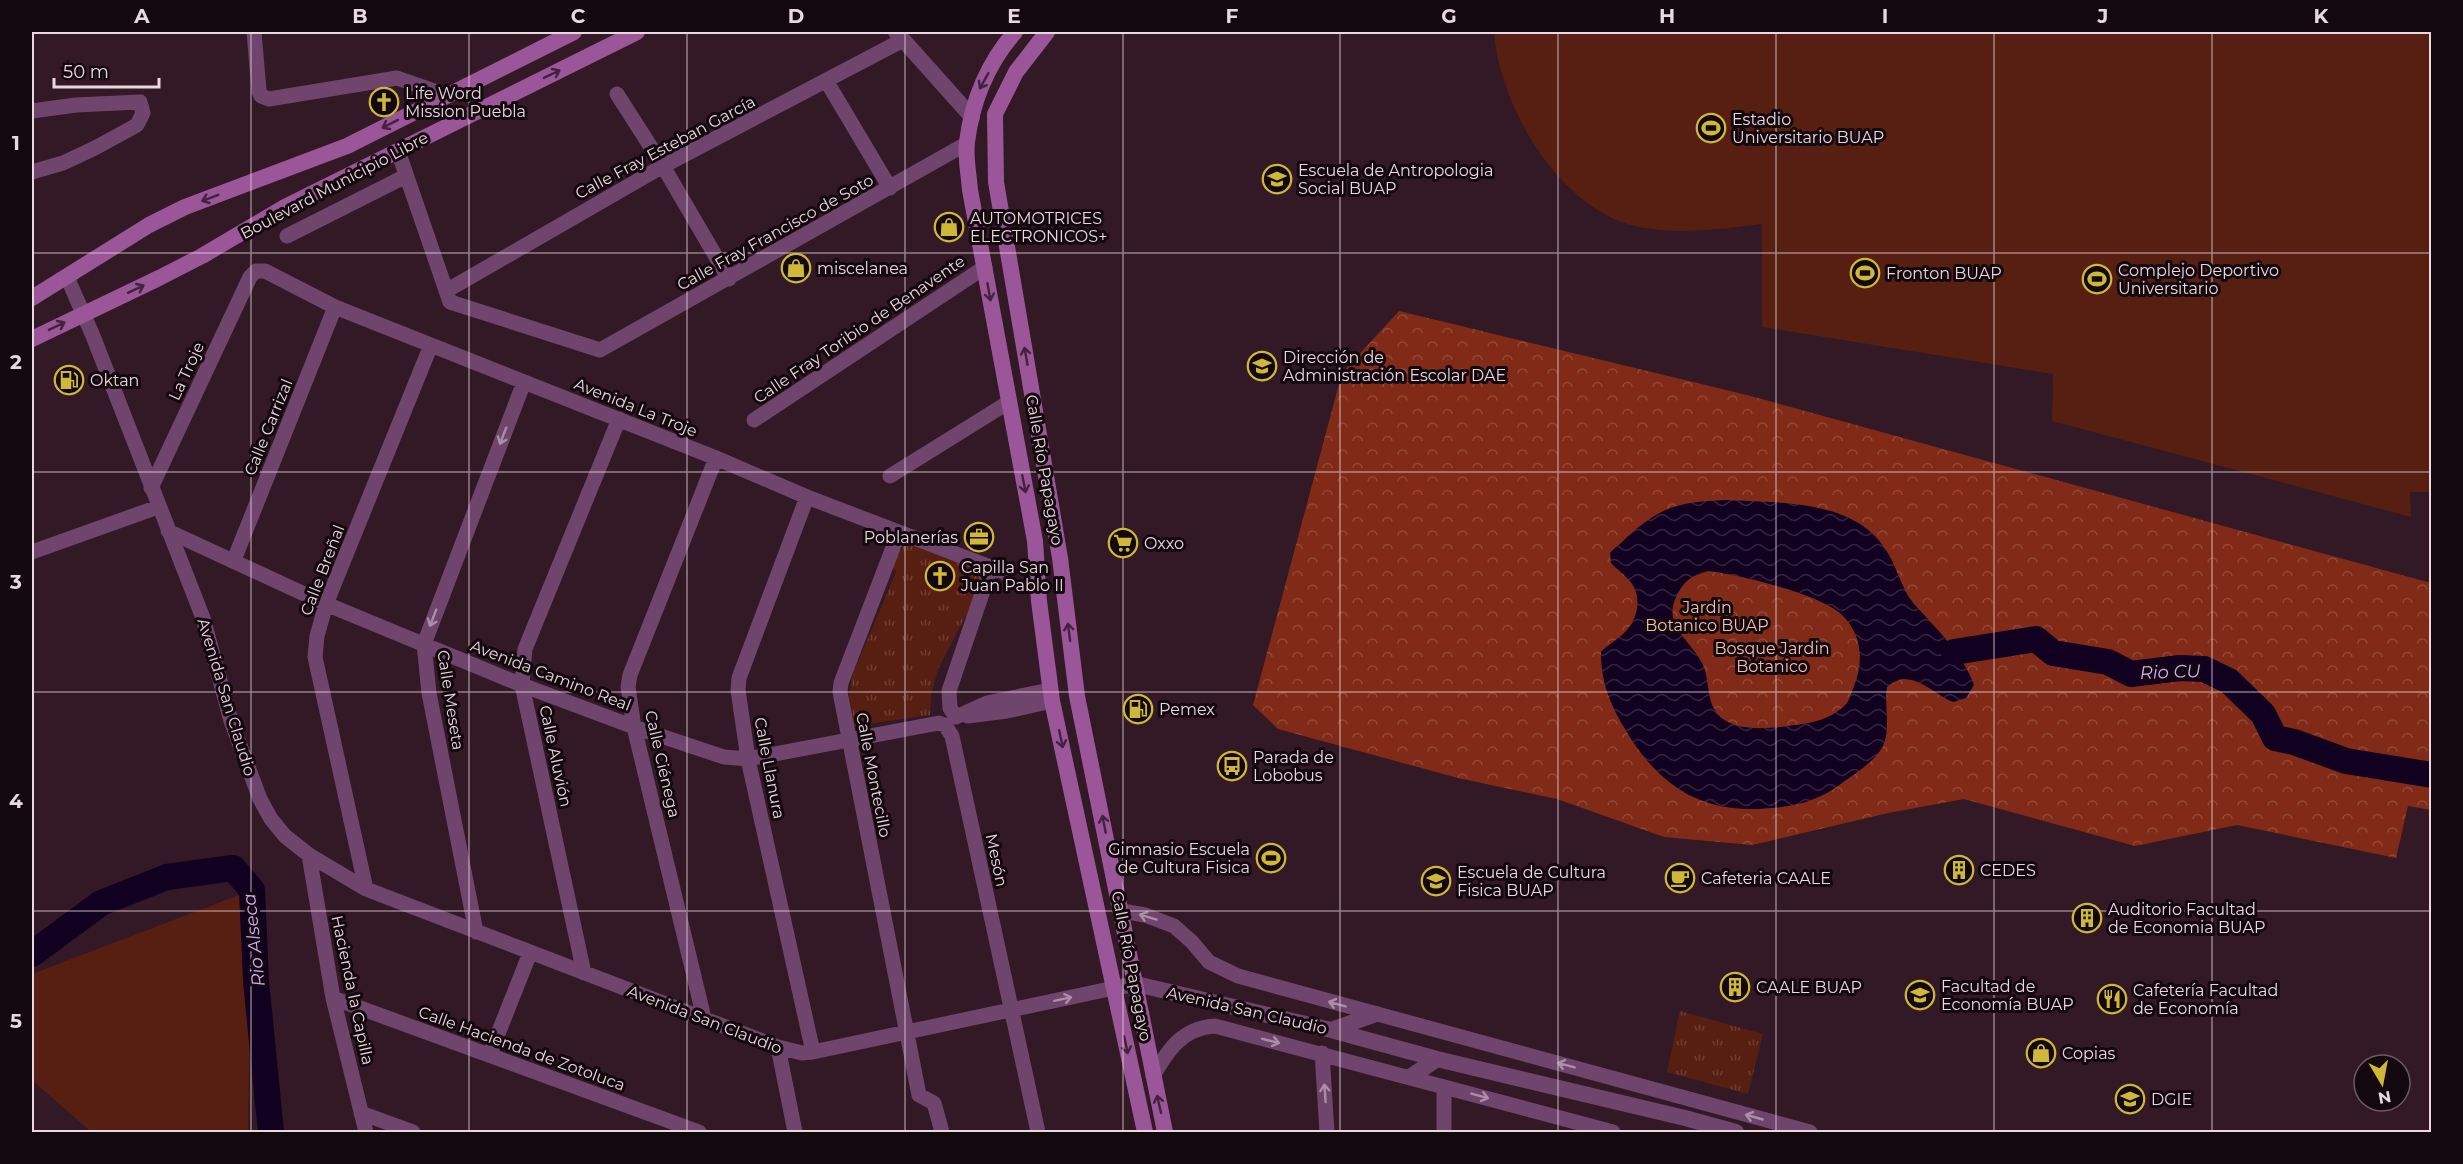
<svg xmlns="http://www.w3.org/2000/svg" width="2463" height="1164" font-family="Montserrat,sans-serif">
	<style>
		.grass { fill: #571e12 }
		.forest { fill: url(#forest-crowns) }
		.park { fill: url(#park-tufts) }
		.water { fill: url(#water-waves); fill-rule: evenodd }
		.lines { fill: none; stroke-linecap: round; stroke-linejoin: round }
		.river { stroke: #110020; stroke-width: 26 }
		.minor { stroke: #6f456d; stroke-width: 15 }
		.tertiary { stroke: #6f456d; stroke-width: 16 }
		.secondary { stroke: #9a5698; stroke-width: 16 }
		.oneway { stroke: #42233e }
		.oneway2 { stroke: #ac8ea6 }
		.grid { fill: none; stroke: #ead7df; stroke-width: 1.5; stroke-opacity: 0.55 }
		.labels { text-anchor: middle; stroke-width: 6; stroke-linejoin: round; paint-order: stroke }
		.poi-label { font-size: 16px; fill: #ead7df; stroke: #13080d; text-anchor: start }
		.street-label { font-size: 16px; fill: #ead7df; stroke: #13080d }
		.park-label { font-size: 16px; fill: #f3bfb3; stroke: #13080d }
		.water-label { font-size: 18px; font-style: italic; fill: #d4aaff; stroke: #13080d }
		.neatline { fill: none; stroke: #ead7df; stroke-width: 2 }
		.grid-label { font-size: 20px; text-anchor: middle; font-weight: bold; fill: #ead7df }
	</style>
	<defs>
		<pattern id="forest-crowns" width="20" height="18" patternUnits="userSpaceOnUse" patternTransform="scale(1.5)"><rect width="20" height="18" fill="#812a17"/><path d="M2 6a3 3 0 1 1 6 0M12 15a3 3 0 1 1 6 0" fill="none" stroke="#934838"/></pattern>
		<pattern id="park-tufts" width="24" height="20" patternUnits="userSpaceOnUse" patternTransform="scale(1.5)"><rect width="24" height="20" fill="#571e12"/><path d="M3 7l-1-3M5 7V3M7 7l1-3M15 17l-1-3M17 17v-4M19 17l1-3" fill="none" stroke="#6f3e34"/></pattern>
		<pattern id="water-waves" width="16" height="10" patternUnits="userSpaceOnUse" patternTransform="scale(1.5)"><rect width="16" height="10" fill="#110020"/><path d="M0 5q4-4 8 0t8 0" fill="none" stroke="#342440"/></pattern>
	</defs>
	<rect width="100%" height="100%" fill="#331825"/>
	<path class="grass" d="M1494 32H2431V492H2410L2411 517 2052 421 2053 374 1762 327V224C1722 229 1679 235 1639 227 1560 211 1499 106 1494 32Z
		M252 890 248 1132H91L32 1080V974Z"/>
	<path class="forest" d="M1399 311 1747 395 2431 583V810L2408 806 2396 858 2237 825 2135 846 1964 799 1888 813 1752 845 1664 837 1557 799 1458 778 1278 729 1253 705 1342 373Z"/>
	<path class="park" d="M904 536 986 567 973 602 938 669 931 695 930 715 854 726 849 697 852 676 896 572 892 567 896 552 902 549Z
		M1680 1011 1763 1034 1748 1094 1667 1072Z"/>
	<path class="water" d="M1727 500C1778 503 1851 499 1884 547 1897 565 1900 587 1914 604 1936 628 1963 654 1974 685L1966 698 1953 702C1931 693 1911 666 1887 687 1884 706 1891 728 1883 746 1876 760 1855 774 1842 783 1820 800 1798 806 1771 808 1703 815 1659 787 1625 729 1610 704 1601 682 1601 652 1607 645 1616 641 1623 634 1638 621 1644 595 1628 579 1623 573 1616 569 1611 563L1610 553C1615 547 1622 543 1627 537 1663 505 1680 502 1727 500ZM1709 571C1740 575 1820 594 1842 615 1862 634 1864 662 1854 686 1852 691 1850 698 1847 703 1837 715 1818 722 1803 724 1780 727 1747 733 1726 721 1705 709 1711 684 1703 665 1691 639 1660 626 1678 593 1686 579 1693 575 1709 571Z"/>
	<g class="lines">
		<path class="river" d="M1954 652 2036 639 2053 653 2108 662 2131 674 2180 668 2204 669 2229 681 2263 714 2275 738 2294 742 2346 761 2432 775
			M32 954 101 903 167 877 233 868 252 890 256 981 271 1132"/>
		<path class="minor" d="M254 32 259 91 261 96 269 99 397 78 446 95
			M827 82 890 188
			M617 94 663 166 729 279
			M32 111 76 105 140 102 143 113 137 125 95 148 63 163 32 172
			M398 151 450 302 600 350 966 144
			M287 236 406 176
			M67 277 93 336 203 618 231 721 260 799 271 819 285 836 309 855 366 889 778 1047 802 1053 813 1052 1114 988
			M446 291 663 166 903 40
			M754 420 985 267
			M890 476 1009 402
			M151 488 250 277 256 271H265L335 307 716 458 807 497 1006 573
			M807 497 739 678 738 690 748 759 813 1052
			M168 531 326 604 522 685 634 727 724 757 748 759 939 723 945 725 952 736 1038 1132
			M899 532 841 683 840 692 919 1095 934 1103 942 1132
			M32 552 158 507
			M234 560 335 307
			M968 716 1007 711 1052 701
			M956 717 950 708 949 691 991 567
			M956 717 987 703 1050 690
			M309 855 333 998 366 1132
			M366 889 315 657 317 636 326 604 431 345
			M1122 911 1145 915 1174 926 1192 942 1209 962 1238 976 1810 1132
			M476 932 429 693 424 644 524 382
			M584 973 522 685 525 649 619 419
			M333 998 699 1132
			M704 1018 634 727 628 687 630 675 716 458
			M778 1047 795 1132
			M1322 1053 1327 1132
			M490 1054 530 953
			M1153 1076C1168 1050 1182 1028 1215 1026L1613 1132
			M361 1113 413 1132
			M1444 1132V1087"/>
		<path class="tertiary" d="M896 32 972 117
			M1114 988 1136 984 1331 1030 1437 1059 1685 1118 1736 1132
			M1331 1030 1376 1014
			M1410 1077 1437 1059"/>
		<path class="secondary" d="M1015 32C988 63 972 102 967 142 965 157 969 175 970 190L1035 541 1039 601 1052 701 1145 1132
			M1047 32 1016 72 995 114 996 182 1060 558 1077 696 1165 1132
			M32 298 149 225 185 207 347 146 574 32
			M32 339 159 278 202 256 285 207 637 32"/>
	</g>
	<defs><path id="oneway-shaft" d="M-6 0H5M1.5-3L5.5 0L1.5 3" fill="none" stroke-width="1.6" stroke-linecap="round" stroke-linejoin="round" transform="scale(1.5)"/></defs>
	<g class="oneway">
		<use href="#oneway-shaft" transform="translate(552 74) rotate(-26)"/>
		<use href="#oneway-shaft" transform="translate(984 81) rotate(119)"/>
		<use href="#oneway-shaft" transform="translate(390 124) rotate(153)"/>
		<use href="#oneway-shaft" transform="translate(210 198) rotate(159)"/>
		<use href="#oneway-shaft" transform="translate(136 289) rotate(-25)"/>
		<use href="#oneway-shaft" transform="translate(989 292) rotate(80)"/>
		<use href="#oneway-shaft" transform="translate(57 326) rotate(-26)"/>
		<use href="#oneway-shaft" transform="translate(1026 356) rotate(-100)"/>
		<use href="#oneway-shaft" transform="translate(1024 484) rotate(79)"/>
		<use href="#oneway-shaft" transform="translate(1069 632) rotate(-97)"/>
		<use href="#oneway-shaft" transform="translate(1061 739) rotate(78)"/>
		<use href="#oneway-shaft" transform="translate(1104 824) rotate(-101)"/>
		<use href="#oneway-shaft" transform="translate(1126 1045) rotate(78)"/>
		<use href="#oneway-shaft" transform="translate(1159 1104) rotate(-103)"/>
	</g>
	<g class="oneway2">
		<use href="#oneway-shaft" transform="translate(503 436) rotate(111)"/>
		<use href="#oneway-shaft" transform="translate(433 618) rotate(111)"/>
		<use href="#oneway-shaft" transform="translate(1148 917) rotate(-163)"/>
		<use href="#oneway-shaft" transform="translate(1063 999) rotate(-12)"/>
		<use href="#oneway-shaft" transform="translate(1337 1004) rotate(-165)"/>
		<use href="#oneway-shaft" transform="translate(1271 1041) rotate(14)"/>
		<use href="#oneway-shaft" transform="translate(1566 1065) rotate(-165)"/>
		<use href="#oneway-shaft" transform="translate(1325 1093) rotate(-94)"/>
		<use href="#oneway-shaft" transform="translate(1480 1096) rotate(15)"/>
		<use href="#oneway-shaft" transform="translate(1754 1117) rotate(-164)"/>
	</g>
	<path class="grid" d="M251 32V1132M469 32V1132M687 32V1132M905 32V1132M1123 32V1132M1340 32V1132M1558 32V1132M1776 32V1132M1994 32V1132M2212 32V1132M32 253H2432M32 472H2432M32 692H2432M32 911H2432"/>
	<defs>
		<g id="church-ring" transform="scale(1.5)"><circle r="9.5" fill="#13080d" stroke="#cfb837" stroke-width="1.5"/><path d="M-1.2-6h2.4v3.5h3.3v2.4h-3.3V6h-2.4V-.1h-3.3v-2.4h3.3Z" fill="#cfb837"/></g>
		<g id="stadium-ring" transform="scale(1.5)"><circle r="9.5" fill="#13080d" stroke="#cfb837" stroke-width="1.5"/><path d="M0-5a6.5 5 0 1 0 0 10a6.5 5 0 1 0 0-10ZM-3.5-1.8h7v3.6h-7Z" fill="#cfb837"/></g>
		<g id="university-ring" transform="scale(1.5)"><circle r="9.5" fill="#13080d" stroke="#cfb837" stroke-width="1.5"/><path d="M0-5L7-2L0 1L-7-2ZM-4 1L0 2.5L4 1V4Q0 6-4 4Z" fill="#cfb837"/></g>
		<g id="shop-ring" transform="scale(1.5)"><circle r="9.5" fill="#13080d" stroke="#cfb837" stroke-width="1.5"/><path d="M-5-2.5h2.3a2.7 3.5 0 0 1 5.4 0H5L5.5 6h-11ZM-1.5-2.5h3a1.5 2.3 0 0 0-3 0Z" fill="#cfb837"/></g>
		<g id="school-ring" transform="scale(1.5)"><circle r="9.5" fill="#13080d" stroke="#cfb837" stroke-width="1.5"/><path d="M0-5L7-2L0 1L-7-2ZM-4 1L0 2.5L4 1V4Q0 6-4 4Z" fill="#cfb837"/></g>
		<g id="fuel-ring" transform="scale(1.5)"><circle r="9.5" fill="#13080d" stroke="#cfb837" stroke-width="1.5"/><path d="M-5.5-6h7V0h2V4h1.3V-2.5L3-4.5l.8-.8L6-3V5H2.5V1h-1V6h-7ZM-4.2-4.7v3.2H.2V-4.7Z" fill="#cfb837"/></g>
		<g id="office-ring" transform="scale(1.5)"><circle r="9.5" fill="#13080d" stroke="#cfb837" stroke-width="1.5"/><path d="M-6-3h4V-5.5h4V-3h4V5H-6ZM-1-4.5V-3h2v-1.5ZM-6 0V1H6V0Z" fill="#cfb837"/></g>
		<g id="supermarket-ring" transform="scale(1.5)"><circle r="9.5" fill="#13080d" stroke="#cfb837" stroke-width="1.5"/><path d="M-6-5.5h2.5l.6 2H6L4.5 2H-2.5L-4.4-4H-6ZM-1.5 3.2a1.3 1.3 0 1 0 .1 0ZM3 3.2a1.3 1.3 0 1 0 .1 0Z" fill="#cfb837"/></g>
		<g id="bus-ring" transform="scale(1.5)"><circle r="9.5" fill="#13080d" stroke="#cfb837" stroke-width="1.5"/><path d="M-5-6H5V4H4V6H2V4H-2V6H-4V4H-5ZM-3.5-4V0h7V-4ZM-3.5 1.2v1.5H-2V1.2ZM2 1.2v1.5H3.5V1.2Z" fill="#cfb837"/></g>
		<g id="building-ring" transform="scale(1.5)"><circle r="9.5" fill="#13080d" stroke="#cfb837" stroke-width="1.5"/><path d="M-4-6H4V6H1V3H-1V6H-4ZM-2.5-4.3h1.7v1.8h-1.7ZM.8-4.3h1.7v1.8H.8ZM-2.5-1h1.7V.8h-1.7ZM.8-1h1.7V.8H.8Z" fill="#cfb837"/></g>
		<g id="cafe-ring" transform="scale(1.5)"><circle r="9.5" fill="#13080d" stroke="#cfb837" stroke-width="1.5"/><path d="M-5.5-4.5H6V0H3Q3 3.5 0 3.5H-2.5Q-5.5 3.5-5.5 0ZM3-3.2v2h1.7v-2ZM-6 4.5H4V6H-6Z" fill="#cfb837"/></g>
		<g id="restaurant-ring" transform="scale(1.5)"><circle r="9.5" fill="#13080d" stroke="#cfb837" stroke-width="1.5"/><path d="M-5-6h1v4h1v-4h1v4h1v-4h1v5L-1.5 .5V6h-2V.5L-5-1ZM5-6V6H3V1.5H1.5Q1.5-4 5-6Z" fill="#cfb837"/></g>
	</defs>
	<g fill-rule="evenodd">
		<use href="#church-ring" x="384" y="102"/>
		<use href="#stadium-ring" x="1711" y="128"/>
		<use href="#university-ring" x="1277" y="179"/>
		<use href="#shop-ring" x="949" y="227"/>
		<use href="#shop-ring" x="796" y="268"/>
		<use href="#stadium-ring" x="1865" y="273"/>
		<use href="#stadium-ring" x="2097" y="279"/>
		<use href="#school-ring" x="1262" y="366"/>
		<use href="#fuel-ring" x="69" y="380"/>
		<use href="#office-ring" x="979" y="537"/>
		<use href="#supermarket-ring" x="1123" y="543"/>
		<use href="#church-ring" x="940" y="576"/>
		<use href="#fuel-ring" x="1138" y="709"/>
		<use href="#bus-ring" x="1232" y="766"/>
		<use href="#stadium-ring" x="1271" y="858"/>
		<use href="#building-ring" x="1959" y="870"/>
		<use href="#cafe-ring" x="1680" y="878"/>
		<use href="#university-ring" x="1436" y="881"/>
		<use href="#building-ring" x="2087" y="918"/>
		<use href="#building-ring" x="1735" y="987"/>
		<use href="#university-ring" x="1920" y="995"/>
		<use href="#restaurant-ring" x="2112" y="999"/>
		<use href="#shop-ring" x="2041" y="1053"/>
		<use href="#university-ring" x="2130" y="1099"/>
	</g>
	<g class="labels">
		<g class="poi-label">
			<text x="405" y="99">Life Word<tspan x="405" dy="18">Mission Puebla</tspan></text>
			<text x="1732" y="125">Estadio<tspan x="1732" dy="18">Universitario BUAP</tspan></text>
			<text x="1298" y="176">Escuela de Antropologia<tspan x="1298" dy="18">Social BUAP</tspan></text>
			<text x="970" y="224">AUTOMOTRICES<tspan x="970" dy="18">ELECTRONICOS+</tspan></text>
			<text x="817" y="274">miscelanea</text>
			<text x="2118" y="276">Complejo Deportivo<tspan x="2118" dy="18">Universitario</tspan></text>
			<text x="1886" y="279">Fronton BUAP</text>
			<text x="1283" y="363">Dirección de<tspan x="1283" dy="18">Administración Escolar DAE</tspan></text>
			<text x="90" y="386">Oktan</text>
			<text x="958" y="543" text-anchor="end">Poblanerías</text>
			<text x="1144" y="549">Oxxo</text>
			<text x="961" y="573">Capilla San<tspan x="961" dy="18">Juan Pablo II</tspan></text>
			<text x="1159" y="715">Pemex</text>
			<text x="1253" y="763">Parada de<tspan x="1253" dy="18">Lobobus</tspan></text>
			<text x="1250" y="855" text-anchor="end">Gimnasio Escuela<tspan x="1250" dy="18">de Cultura Fisica</tspan></text>
			<text x="1980" y="876">CEDES</text>
			<text x="1457" y="878">Escuela de Cultura<tspan x="1457" dy="18">Fisica BUAP</tspan></text>
			<text x="1701" y="884">Cafeteria CAALE</text>
			<text x="2108" y="915">Auditorio Facultad<tspan x="2108" dy="18">de Economia BUAP</tspan></text>
			<text x="1941" y="992">Facultad de<tspan x="1941" dy="18">Economía BUAP</tspan></text>
			<text x="1756" y="993">CAALE BUAP</text>
			<text x="2133" y="996">Cafetería Facultad<tspan x="2133" dy="18">de Economía</tspan></text>
			<text x="2062" y="1059">Copias</text>
			<text x="2151" y="1105">DGIE</text>
		</g>
		<g class="street-label">
			<text transform="translate(665 147) rotate(-28)" y="6">Calle Fray Esteban García</text>
			<text transform="translate(334 185) rotate(-28)" y="6">Boulevard Municipio Libre</text>
			<text transform="translate(775 232) rotate(-29)" y="6">Calle Fray Francisco de Soto</text>
			<text transform="translate(859 329) rotate(-34)" y="6">Calle Fray Toribio de Benavente</text>
			<text transform="translate(186 371) rotate(-65)" y="6">La Troje</text>
			<text transform="translate(636 407) rotate(22)" y="6">Avenida La Troje</text>
			<text transform="translate(268 427) rotate(-68)" y="6">Calle Carrizal</text>
			<text transform="translate(1045 470) rotate(80)" y="6">Calle Río Papagayo</text>
			<text transform="translate(322 570) rotate(-69)" y="6">Calle Breñal</text>
			<text transform="translate(551 675) rotate(21)" y="6">Avenida Camino Real</text>
			<text transform="translate(227 697) rotate(73)" y="6">Avenida San Claudio</text>
			<text transform="translate(451 700) rotate(81)" y="6">Calle Meseta</text>
			<text transform="translate(556 756) rotate(78)" y="6">Calle Aluvión</text>
			<text transform="translate(663 764) rotate(77)" y="6">Calle Ciénega</text>
			<text transform="translate(770 768) rotate(79)" y="6">Calle Llanura</text>
			<text transform="translate(874 775) rotate(79)" y="6">Calle Montecillo</text>
			<text transform="translate(997 860) rotate(78)" y="6">Mesón</text>
			<text transform="translate(1132 966) rotate(79)" y="6">Calle Río Papagayo</text>
			<text transform="translate(353 990) rotate(78)" y="6">Hacienda la Capilla</text>
			<text transform="translate(1247 1010) rotate(13)" y="6">Avenida San Claudio</text>
			<text transform="translate(705 1019) rotate(21)" y="6">Avenida San Claudio</text>
			<text transform="translate(522 1048) rotate(20)" y="6">Calle Hacienda de Zotoluca</text>
		</g>
		<g class="park-label">
			<text x="1707" y="613">Jardin<tspan x="1707" dy="18">Botanico BUAP</tspan></text>
			<text x="1772" y="654">Bosque Jardin<tspan x="1772" dy="18">Botanico</tspan></text>
		</g>
		<g class="water-label">
			<text transform="translate(2170 672) rotate(-2)" y="6">Rio CU</text>
			<text transform="translate(254 940) rotate(-96)" y="6">Rio Alseca</text>
		</g>
	</g>
	<rect width="2463" height="1164" fill="none" stroke="#13080d" stroke-width="66"/>
	<g transform="translate(2382 1083) rotate(170)"><circle r="28" fill="#13080d" stroke="#695b61" stroke-width="1.5"/>
	<path d="M0-4.5L10 22L0 15L-10 22Z" fill="#cfb837"/>
	<text y="-9" font-size="16" font-weight="bold" text-anchor="middle" fill="#ead7df">N</text>
	</g>
	<path d="M54 78v9h105v-9" fill="none" stroke="#ead7df" stroke-width="3"/>
	<text x="63" y="78" font-size="18" fill="#ead7df" stroke="#13080d" stroke-width="4.5" paint-order="stroke">50 m</text>
	<rect x="33" y="33" width="2397" height="1098" class="neatline"/>
	<g class="grid-label">
		<text x="142" y="23">A</text>
		<text x="360" y="23">B</text>
		<text x="578" y="23">C</text>
		<text x="796" y="23">D</text>
		<text x="1014" y="23">E</text>
		<text x="1232" y="23">F</text>
		<text x="1449" y="23">G</text>
		<text x="1667" y="23">H</text>
		<text x="1885" y="23">I</text>
		<text x="2103" y="23">J</text>
		<text x="2321" y="23">K</text>
		<text x="16" y="150">1</text>
		<text x="16" y="369">2</text>
		<text x="16" y="589">3</text>
		<text x="16" y="808">4</text>
		<text x="16" y="1028">5</text>
	</g>
</svg>
